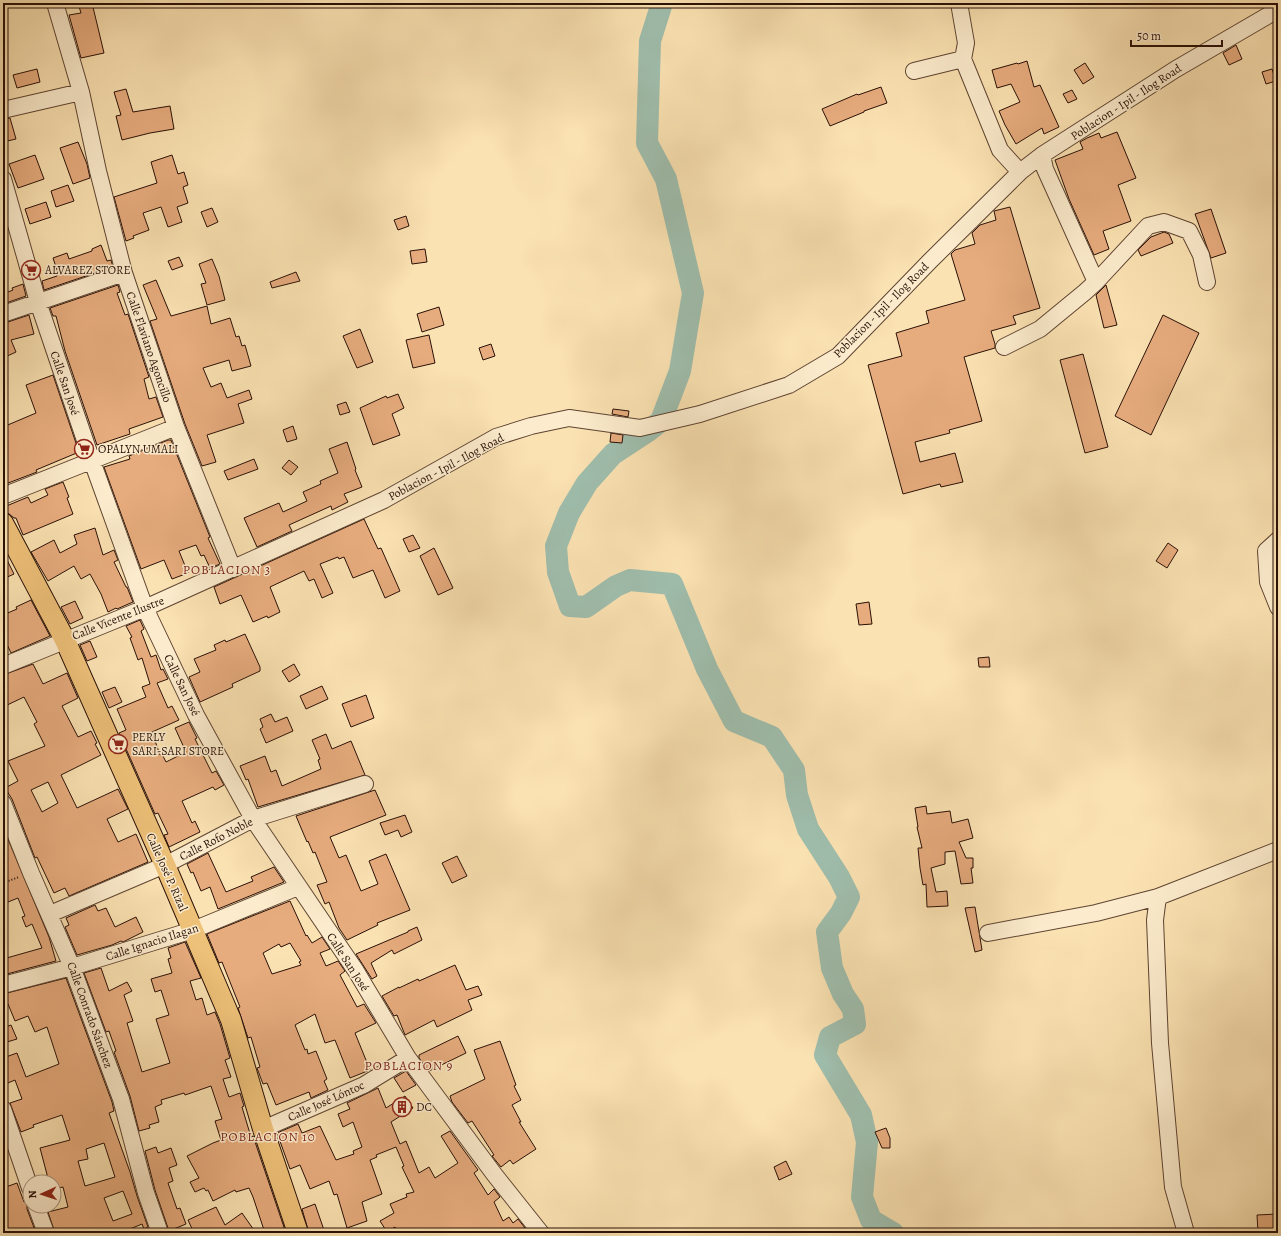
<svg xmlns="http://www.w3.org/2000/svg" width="1281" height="1236" font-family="Alegreya,serif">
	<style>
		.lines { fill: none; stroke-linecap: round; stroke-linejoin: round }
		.river { stroke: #9fbead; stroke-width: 22 }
		.building { fill: #e7ac7e; stroke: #291007; fill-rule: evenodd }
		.minor-casing { stroke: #5e4432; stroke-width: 18 }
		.major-casing { stroke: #291007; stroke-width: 22 }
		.path { stroke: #291007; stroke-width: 2; stroke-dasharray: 1 2; stroke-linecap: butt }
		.minor { stroke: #fceccd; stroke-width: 16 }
		.major { stroke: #eec179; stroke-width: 20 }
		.labels { text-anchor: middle; stroke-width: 3; stroke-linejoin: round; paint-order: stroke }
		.street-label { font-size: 12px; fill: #291007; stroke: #fceccd }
		.poi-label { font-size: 12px; fill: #291007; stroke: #fceccd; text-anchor: start }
		.neighbourhood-label { font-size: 13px; letter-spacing: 1px; fill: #7a1f14; stroke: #fceccd }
	</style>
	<rect width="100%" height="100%" fill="#fbe2b2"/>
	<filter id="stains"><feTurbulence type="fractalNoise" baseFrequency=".005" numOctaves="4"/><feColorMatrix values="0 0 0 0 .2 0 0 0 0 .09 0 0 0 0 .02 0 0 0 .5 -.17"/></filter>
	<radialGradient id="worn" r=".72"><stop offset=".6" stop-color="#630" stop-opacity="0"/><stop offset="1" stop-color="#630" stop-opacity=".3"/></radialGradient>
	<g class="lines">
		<path class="river" d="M662 3 650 41 647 143 666 179 693 293 680 371 661 421 648 431 613 454 587 483 569 513 556 546 558 572 570 606 586 607 616 586 630 580 672 584 707 669 734 721 772 737 794 770 797 795 808 829 839 877 849 897 841 913 827 932 832 968 843 994 853 1009 855 1024 830 1037 825 1055 861 1115 867 1142 862 1197 871 1220 893 1233"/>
	</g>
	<path class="building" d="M78 3H92L104 53 81 58 69 15 81 13Z
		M1236 45 1242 59 1229 65 1223 53Z
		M1027 61 1034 87 1040 85 1059 127 1044 134 1042 128 1016 144 1005 125 999 111 1020 102 1011 84 997 88 992 70 1017 63 1018 64Z
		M1085 63 1094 77 1083 84 1074 70Z
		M37 69 40 82 17 88 13 75Z
		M1272 69 1276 81 1266 84 1262 72Z
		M881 87 887 103 864 111V112L830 126 822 109 857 94 858 95Z
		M126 89 133 112 170 106 174 129 150 133 122 140 116 116 121 115 114 92Z
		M1072 90 1077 99 1068 103 1063 94Z
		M10 118 16 139 3 142V119Z
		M1117 132 1136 178 1118 185 1131 221 1103 231 1109 249 1094 255 1069 199 1055 160 1083 149 1080 142 1087 138 1099 133 1101 138Z
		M78 142 87 164 90 178 73 184 60 148Z
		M35 155 44 179 18 188 9 164Z
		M172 155 178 174 184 172 188 185 183 187 188 203 177 207 182 222 168 227 161 207 143 213 149 230 133 236 134 238 126 241 114 197 157 183 151 162Z
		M68 185 74 201 56 207 51 191Z
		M46 202 51 217 30 224 25 209Z
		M1010 207 1040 308 1013 316 1016 324 991 331 995 344V348L964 357 982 421 949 430 950 433 915 442 920 462 955 453 963 482 941 487 940 484 903 494 868 365 902 356 896 333 929 323 926 311 965 300 951 254 955 250 975 244 972 233 980 225 996 220 994 211Z
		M212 208 218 222 207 227 201 212Z
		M1211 209 1226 253 1211 258 1195 214Z
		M406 216 409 226 398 230 394 220Z
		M1164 232 1169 234 1173 243 1141 256 1138 250 1151 237Z
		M101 245 107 261 111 260 113 267 44 290 42 281 57 276 56 274 58 273 53 258 67 253 69 259 92 251V249Z
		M425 249 427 262 412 264 410 251Z
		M179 257 183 266 172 270 168 261Z
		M212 259 219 276 225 300 207 305 201 284 206 283 199 264Z
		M296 272 300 281 272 288 270 282Z
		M156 280 171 316 207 306 211 324 230 318 236 337 239 336 242 346 245 345 251 366 232 371 229 360 203 368 211 387 221 383 227 398 249 390 252 399 238 404 244 423 207 435 216 462 202 466 185 424 150 321 157 319 143 285Z
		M23 284 26 296 3 304V294L13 290 12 288Z
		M118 285 120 292 117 293 125 315 128 314 149 377 144 379 149 399 156 397 163 417 129 429 130 434 97 445 65 351 56 316H53L50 308Z
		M1106 285 1117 325 1104 328 1096 295Z
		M439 307 444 325 422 332 417 314Z
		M29 315 34 334 11 340 16 352 3 358V323L5 325 8 322Z
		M1163 315 1199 333 1151 435 1115 416Z
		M360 329 373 362 357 368 343 336Z
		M429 335 435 363 413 368 406 340Z
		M491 344 495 356 483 360 479 348Z
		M1083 354 1108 447 1085 453 1060 360Z
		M53 375 79 452 36 470 37 472 3 485V427L36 413 26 385Z
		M398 394 404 408 392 414 400 435 373 445 360 408 386 396 387 398Z
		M346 402 350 412 340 415 337 405Z
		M613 409 629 411 628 417 612 414Z
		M293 426 297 439 287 442 283 430Z
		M611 433 623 435 622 443 610 442Z
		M168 440H171L210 537 208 538 220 564 210 568 204 555 201 556 196 545 179 551 188 573 172 579 164 560 141 569 104 467 130 459 129 456Z
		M347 442 356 469 355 470 362 487 344 494 348 502 332 510 331 506 289 525 292 531 257 547 244 518 279 503 283 512 307 501 303 492 321 484 320 481 338 473 329 449Z
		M254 459 258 469 228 480 224 471Z
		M289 460 298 467 291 475 282 468Z
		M63 482 69 497 67 498 73 514 23 535 16 518H14L9 514 6 512 4 507 28 497 31 503 48 495 45 489Z
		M364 519 378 549 381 548 400 591 385 598 373 570 353 578 344 557 339 559 338 557 320 564 333 593 322 598 314 579 309 581 304 571 270 587 280 612 268 618 267 616 253 622 241 595 220 604 214 587Z
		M95 528 103 555 114 550 118 560 114 562 126 587H127L133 602 117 609 116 608 108 612 101 594 90 574 81 579 74 566 48 581 31 552 54 540 60 553 77 544 74 535Z
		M413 535 420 548 409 552 403 539Z
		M1168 543 1178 550 1167 568 1156 561Z
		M434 548 453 588 438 595 420 556Z
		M3 552 14 574 3 579Z
		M31 600 50 636 11 653 3 636V615L17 609 16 607Z
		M75 601 83 618 70 624 61 607Z
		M869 602 872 624 859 625 856 604Z
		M140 620 144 629 141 631 151 657 156 655 161 670 163 669 168 679 157 683 168 708 172 706 179 720 152 732 160 755 162 754 166 762 186 752 175 728 189 722 197 738 195 739 212 773 216 771 224 785 215 790 213 787 182 801 192 823 195 821 200 832 169 847 164 835 168 834 158 813 155 814 119 733 126 730 117 709 146 697 142 687 150 684 142 658 138 660 130 638 132 637 126 626Z
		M245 634 260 667V671L232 684 233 687 200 702 189 677 200 672 194 659 216 650 214 645 225 640 226 642Z
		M90 641 97 657 87 661 80 645Z
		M989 657 990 667H979L978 658Z
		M33 664 43 684 67 673 78 698 62 706 78 737 91 731 97 743 95 744 101 755 61 775 77 808 118 789 128 809 107 819 118 842 136 834 148 862 69 896 65 888 54 893 37 857 35 858 12 799 5 788 18 781 8 761 45 746 34 724 37 722 24 697 3 707V675ZM48 782 58 803 42 812 31 790Z
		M294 664 300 675 289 682 282 671Z
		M322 686 328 699 306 709 300 696Z
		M115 687 122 702 109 708 102 692Z
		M366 695 374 718 351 727 342 704Z
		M271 714 275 722 287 717 293 731 266 743 260 729 263 727 260 719Z
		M326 734 332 749 351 741 365 775 258 807 248 779 246 780 240 766 265 756 271 772 276 770 282 786 321 769 318 760 320 759 312 740Z
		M375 790 386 815 330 837 339 858 346 855 361 891 378 884 369 861 386 854 410 910 377 923 378 925 347 940 339 928 329 902 325 904 317 885 327 882 315 852 313 853 308 841 307 842 296 816Z
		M926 806 927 814 950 811 952 823 968 819 973 838 959 842 966 858H973V868H971L973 883 961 884 955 851 945 852V864L931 868 936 892 947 891 948 906 927 907 926 884 923 885 920 868 918 848H922L917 827H918L915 808Z
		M405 815 412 832 401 837 398 830 385 835 380 823Z
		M5 832 49 937 56 961 3 975V959L42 948 32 924 26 927 22 917 25 916 18 898 3 904V833Z
		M208 853 226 892 253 881 251 877 274 867 284 882 218 909 210 887 201 891 193 872 191 873 187 864Z
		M457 856 467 876 452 883 442 863Z
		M290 901 306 936 307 935 312 943 322 937 330 949 320 953 326 966 338 961 345 971 340 975 357 1007 364 1004 376 1023 355 1033 370 1070 350 1078 335 1040 325 1043 315 1014 295 1025 305 1050 307 1049 308 1054 316 1051 327 1079 324 1081 328 1090 311 1098 309 1092 276 1105 267 1083 263 1084 257 1068 260 1067 251 1037 248 1038 238 1008 240 1007 222 962 219 963 207 934ZM290 943 301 961 299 962 301 965 272 974 263 953 279 944 281 947Z
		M95 905 98 911 106 908 115 927 136 917 143 932 123 942 121 941 112 945 77 955 65 927 69 925 66 918Z
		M975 907 982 950 975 952 965 908Z
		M417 927 422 940 394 954 392 950 371 963 377 976 372 979 356 954 408 932V931Z
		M185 942 201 978 190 981 196 1000 202 998 207 1015 215 1012 220 1024 230 1058 225 1060 231 1077 223 1079 229 1097 240 1093 244 1106 242 1107 251 1137 253 1136 286 1233H265L253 1197 249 1188 236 1192 235 1190 213 1201 208 1190 206 1191 204 1188 195 1192 190 1182 199 1178 187 1156 213 1143 221 1140 215 1121 222 1119 211 1086 185 1095 184 1093 161 1100 162 1104 155 1107 159 1122 149 1125 150 1128 139 1131 130 1096 114 1052 116 1051 109 1031 106 1032 84 973 101 968 109 991 127 982 132 991 124 995 133 1021 127 1023 142 1072 170 1063 156 1019 169 1015 161 990 155 992 151 979 172 973 168 959 171 958 168 948Z
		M455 965 466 990 478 986 482 995 468 1000 472 1010 437 1027 434 1020 405 1035 397 1015 394 1016 382 996 399 987V988L418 979 419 981Z
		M66 978 112 1102 114 1111 109 1113 130 1172 137 1196 148 1227 144 1229 142 1224 125 1231 126 1233H55L48 1212 68 1207 63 1187 54 1189V1182H49L40 1148 70 1140 62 1115 33 1125 34 1127 21 1132 10 1103 22 1099 15 1080 3 1085V1058L17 1053 26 1077 59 1064 47 1027 35 1032 28 1016 15 1021 8 1004 3 1005V994ZM104 1143 115 1177 85 1186 78 1161 88 1159 86 1149ZM123 1191 132 1214 113 1221 104 1198Z
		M11 1025 17 1039 7 1042 3 1033V1028Z
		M458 1036 466 1053 429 1071 419 1058V1055Z
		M500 1041 516 1085 514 1086 521 1100 512 1105 521 1122H519L536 1149 513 1164 510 1160 501 1167 492 1156 494 1155 472 1121 468 1123 452 1102 450 1096 485 1079 474 1050Z
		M406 1071 416 1085 403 1092 394 1078Z
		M378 1088 386 1108 405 1096 413 1108 391 1122 400 1144 406 1141 419 1173 429 1167 435 1178 458 1163 441 1136 450 1131 478 1170 474 1173 488 1195 494 1189 500 1197 494 1202 503 1221 509 1217 513 1223 518 1219 525 1228 524 1229 526 1233H398L395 1227 387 1232 380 1221 394 1213 390 1204 407 1197 406 1194 414 1192 402 1167 404 1166 396 1147 376 1155 377 1157 370 1160 382 1194 362 1202 367 1221 347 1228 337 1194 334 1195 329 1181 310 1189 300 1165 290 1169 277 1133 298 1124 302 1133 320 1126 336 1160 354 1154 353 1151 362 1147 353 1122 343 1127 338 1114 350 1109 347 1103Z
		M886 1128 890 1138V1148H882L875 1132Z
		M156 1147 158 1153 171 1148 177 1165 169 1168 173 1181 168 1183 177 1209 180 1208 186 1224 169 1231 155 1190 145 1151Z
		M786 1161 792 1174 779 1180 774 1167Z
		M17 1183 24 1202 29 1200 27 1204V1209L36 1233H3V1188Z
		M315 1204 325 1233H309L302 1209Z
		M216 1207 225 1225 242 1213 256 1233H194L188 1220Z
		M1278 1214V1233H1258L1257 1215Z"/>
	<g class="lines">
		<g class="minor-casing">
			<path id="minor" d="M55 3 81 92 98 171 124 273 176 427 233 569
				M959 3 966 43 963 59 1000 150 1020 172
				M914 71 963 59
				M3 110 81 92
				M3 179 38 302 92 461 145 608 196 715 253 819 356 971 408 1058 494 1174 541 1233
				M1096 282 1148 226 1164 222 1189 231 1201 255 1207 282
				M3 314 124 273
				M1004 347 1040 329 1085 292 1096 282 1045 169 1042 155
				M3 496 176 427
				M1278 540 1266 551 1268 582 1278 607
				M3 666 145 608 384 500 496 437 531 426 569 418 640 428 700 414 789 385 838 356 930 261 1020 172 1042 155 1176 69 1274 12H1278
				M3 803 31 873 72 967 121 1099 146 1193 160 1233
				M50 914 165 865 253 819 365 784
				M988 933 1096 913 1158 897
				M3 985 72 967 193 930 298 887
				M3 1109 30 1188
				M263 1129 364 1085 408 1058
				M36 1206 46 1233
				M1186 1233 1173 1187 1160 1043 1155 920 1158 897 1278 850"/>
		</g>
		<g class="major-casing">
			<path id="major" d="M3 523 65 640 165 865 231 1020 263 1129 298 1233"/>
		</g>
		<path class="path" d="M3 883 19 877"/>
		<use href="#minor" class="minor"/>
		<use href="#major" class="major"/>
	</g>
	<defs>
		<g id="supermarket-ring" transform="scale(1)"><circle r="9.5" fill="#fceccd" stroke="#8f2418" stroke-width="1.5"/><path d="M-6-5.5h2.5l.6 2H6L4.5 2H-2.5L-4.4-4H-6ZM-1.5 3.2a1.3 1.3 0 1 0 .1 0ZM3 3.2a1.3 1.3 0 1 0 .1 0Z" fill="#8f2418"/></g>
		<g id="building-ring" transform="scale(1)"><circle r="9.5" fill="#fceccd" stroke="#8f2418" stroke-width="1.5"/><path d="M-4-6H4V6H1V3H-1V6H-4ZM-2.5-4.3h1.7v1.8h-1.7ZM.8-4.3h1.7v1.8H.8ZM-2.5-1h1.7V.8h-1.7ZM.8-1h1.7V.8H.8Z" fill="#8f2418"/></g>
	</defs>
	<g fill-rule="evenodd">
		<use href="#supermarket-ring" x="31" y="270"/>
		<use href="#supermarket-ring" x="84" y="449"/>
		<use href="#supermarket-ring" x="118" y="744"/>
		<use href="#building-ring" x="402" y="1107"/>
	</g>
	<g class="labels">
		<g class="street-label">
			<text transform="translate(1126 102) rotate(-33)" y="4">Poblacion - Ipil - Ilog Road</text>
			<text transform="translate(881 310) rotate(-45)" y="4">Poblacion - Ipil - Ilog Road</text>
			<text transform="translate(149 347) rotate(71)" y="4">Calle Flaviano Agoncillo</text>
			<text transform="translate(65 383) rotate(71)" y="4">Calle San José</text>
			<text transform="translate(446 467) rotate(-28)" y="4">Poblacion - Ipil - Ilog Road</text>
			<text transform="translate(118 618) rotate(-22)" y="4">Calle Vicente Ilustre</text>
			<text transform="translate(182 685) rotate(64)" y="4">Calle San José</text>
			<text transform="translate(216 839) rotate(-27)" y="4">Calle Rofo Noble</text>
			<text transform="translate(167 872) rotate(66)" y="4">Calle José P. Rizal</text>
			<text transform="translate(152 942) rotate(-18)" y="4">Calle Ignacio Ilagan</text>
			<text transform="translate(348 962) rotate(57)" y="4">Calle San José</text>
			<text transform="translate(90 1015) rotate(70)" y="4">Calle Conrado Sánchez</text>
			<text transform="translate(326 1101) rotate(-24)" y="4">Calle José Lóntoc</text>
		</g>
		<g class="poi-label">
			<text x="45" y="274">ALVAREZ STORE</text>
			<text x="98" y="453">OPALYN UMALI</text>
			<text x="132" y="741">PERLY<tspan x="132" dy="14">SARI-SARI STORE</tspan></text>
			<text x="416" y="1111">DC</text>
		</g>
		<g class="neighbourhood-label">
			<text x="227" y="574">POBLACION 3</text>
			<text x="409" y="1070">POBLACION 9</text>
			<text x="268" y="1141">POBLACION 10</text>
		</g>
	</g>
	<rect width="1281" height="1236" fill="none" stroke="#fbe2b2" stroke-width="16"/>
	<rect x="4" y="4" width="1273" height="1228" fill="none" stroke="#291007" stroke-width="2"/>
	<rect x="8" y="8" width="1265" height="1220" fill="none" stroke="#291007"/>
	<g transform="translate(42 1194) rotate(267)"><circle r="19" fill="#fceccd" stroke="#a8947e"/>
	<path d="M0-3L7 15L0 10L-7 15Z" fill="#8f2418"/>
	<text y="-6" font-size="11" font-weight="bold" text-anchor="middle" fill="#291007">N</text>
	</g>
	<path d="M1131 40v6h91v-6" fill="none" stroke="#291007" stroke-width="2"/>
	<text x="1137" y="40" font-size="12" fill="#291007" stroke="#fceccd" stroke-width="3" paint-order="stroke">50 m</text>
	<rect width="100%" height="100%" filter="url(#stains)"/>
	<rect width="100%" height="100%" fill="url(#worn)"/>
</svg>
